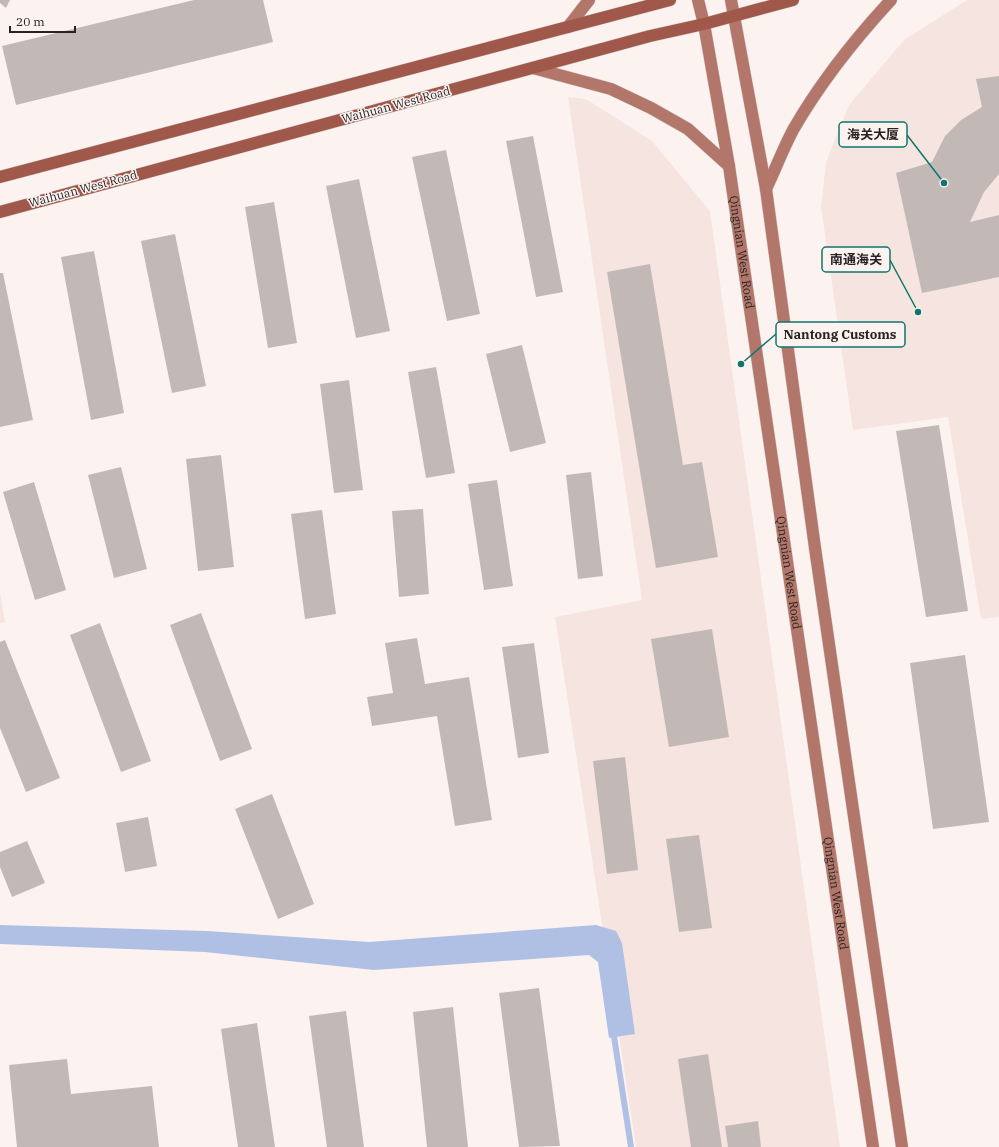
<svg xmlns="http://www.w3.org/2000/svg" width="999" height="1147" font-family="'IBM Plex Serif','Noto Sans SC',serif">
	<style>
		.built { fill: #f6e4e0 }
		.water { fill: #b0bfe4 }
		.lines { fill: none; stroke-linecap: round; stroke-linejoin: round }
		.stream { stroke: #b0bfe4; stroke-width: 6 }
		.building { fill: #c2b9b7 }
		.secondary-casing { stroke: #d6cecc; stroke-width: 13 }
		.primary-casing { stroke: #d6cecc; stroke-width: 13 }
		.secondary { stroke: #b2776a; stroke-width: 12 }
		.primary { stroke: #a0584a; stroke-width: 12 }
		.labels { text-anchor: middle; stroke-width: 3; stroke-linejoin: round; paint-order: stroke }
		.street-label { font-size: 12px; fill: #272323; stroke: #fcf3f1 }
		.leader { fill: none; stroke: #0f766e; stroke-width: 1.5 }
		.callout-dot { fill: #0f766e; stroke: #fcf3f1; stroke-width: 1.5 }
		.callout { fill: #fcf3f1; stroke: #0f766e; stroke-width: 1.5 }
		.callout-label { font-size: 13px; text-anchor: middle; font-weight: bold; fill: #272323 }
	</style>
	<rect width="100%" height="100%" fill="#fcf3f1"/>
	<path class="built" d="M967 0H999V617L981 619 948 417 853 430 821 207 826 162 849 105 904 40Z
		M568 97 586 99 652 141 710 211 840 1147H636L555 617 642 600Z
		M0 593 5 622 0 623Z"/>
	<path class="water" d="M0 925 207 931 369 942 596 925 616 931 622 943 635 1034 609 1038 598 962 589 955 374 970 205 952 0 944Z"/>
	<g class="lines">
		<path class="stream" d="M613 1030 631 1147"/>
	</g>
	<path class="building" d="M0 0H10L6 8 0 3Z
		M194 0H263L273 42 16 105 2 46Z
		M999 76V174L984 192 970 222 999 215V277L922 293 896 173 932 162 945 136 961 120 982 107 976 79Z
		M533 136 563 292 536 297 506 141Z
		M446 150 480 314 447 321 412 157Z
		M359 179 390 331 356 338 326 186Z
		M274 202 297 343 268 348 245 207Z
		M175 234 206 386 172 393 141 241Z
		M94 251 124 413 91 420 61 257Z
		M650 264 683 465 702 462 718 557 656 568 607 272Z
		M0 273H3L33 420 0 427Z
		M522 345 546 443 510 452 486 354Z
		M436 367 455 473 426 478 408 372Z
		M349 380 363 490 334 493 320 384Z
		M939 425 968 611 926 617 896 431Z
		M221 455 234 567 198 571 186 459Z
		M121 467 147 569 114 578 88 475Z
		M591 472 603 576 578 579 566 475Z
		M497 480 513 586 484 590 468 484Z
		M34 482 66 590 35 600 3 492Z
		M423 509 429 594 399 597 392 511Z
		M322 510 336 614 305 619 291 514Z
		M201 613 252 749 220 761 170 625Z
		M100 623 151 761 121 772 70 635Z
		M712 629 729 737 669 747 651 639Z
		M417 638 425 684 469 677 492 820 455 826 437 716 372 726 367 697 393 693 385 643Z
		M5 640 60 778 26 792 0 728V642Z
		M534 643 549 753 518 758 502 647Z
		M965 655 989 822 933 829 910 663Z
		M625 757 638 870 607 874 593 761Z
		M272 794 314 904 278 919 235 809Z
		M148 817 157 866 125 872 116 823Z
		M699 835 712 928 679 932 666 839Z
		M27 841 45 883 12 897 0 867V852Z
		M539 988 560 1146 519 1147 499 993Z
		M453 1007 468 1147H427L413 1012Z
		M346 1011 364 1147H327L309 1016Z
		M257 1023 275 1147H238L221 1029Z
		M708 1054 722 1147H691L678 1059Z
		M67 1059 71 1094 152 1086 159 1147H17L9 1065Z
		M758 1121 761 1147H728L725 1126Z"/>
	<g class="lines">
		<g class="secondary-casing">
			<g id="secondary">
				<path id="s1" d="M698 0 704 24 729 166 873 1147"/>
				<path d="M731 0 766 189 815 548 902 1147"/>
				<path d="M568 27 589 0"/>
				<path d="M533 68 611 89 651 108 688 129 729 166"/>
				<path d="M766 189C775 170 783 149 793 130 820 83 854 40 891 0"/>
			</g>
		</g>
		<g class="primary-casing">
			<path id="primary" d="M0 177 670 0
				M0 212 650 36 704 24 793 0"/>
		</g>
		<use href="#secondary" class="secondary"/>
		<use href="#primary" class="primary"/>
	</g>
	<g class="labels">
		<g class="street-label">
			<text transform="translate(396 105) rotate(-15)" y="4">Waihuan West Road</text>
			<text transform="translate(83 189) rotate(-15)" y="4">Waihuan West Road</text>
			<text dy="4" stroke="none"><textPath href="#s1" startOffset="256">Qingnian West Road</textPath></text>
			<text dy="4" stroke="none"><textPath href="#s1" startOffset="580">Qingnian West Road</textPath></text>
			<text dy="4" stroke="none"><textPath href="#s1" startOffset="904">Qingnian West Road</textPath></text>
		</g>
	</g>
	<path class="leader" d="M944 183L907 135M918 312L890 260M741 364L776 334"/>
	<g class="callout-dot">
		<circle cx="944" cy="183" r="4"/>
		<circle cx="918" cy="312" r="4"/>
		<circle cx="741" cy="364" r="4"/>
	</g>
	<g class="callout">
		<rect x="839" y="122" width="68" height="25" rx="4"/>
		<rect x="822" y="247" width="68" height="25" rx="4"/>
		<rect x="776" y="322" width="129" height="25" rx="4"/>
	</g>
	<g class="callout-label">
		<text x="873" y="139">海关大厦</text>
		<text x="856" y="264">南通海关</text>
		<text x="840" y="339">Nantong Customs</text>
	</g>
	<path d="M10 26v6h65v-6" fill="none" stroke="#272323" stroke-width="2"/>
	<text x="16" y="26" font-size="12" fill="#272323" stroke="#fcf3f1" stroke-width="3" paint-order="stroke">20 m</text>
</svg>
